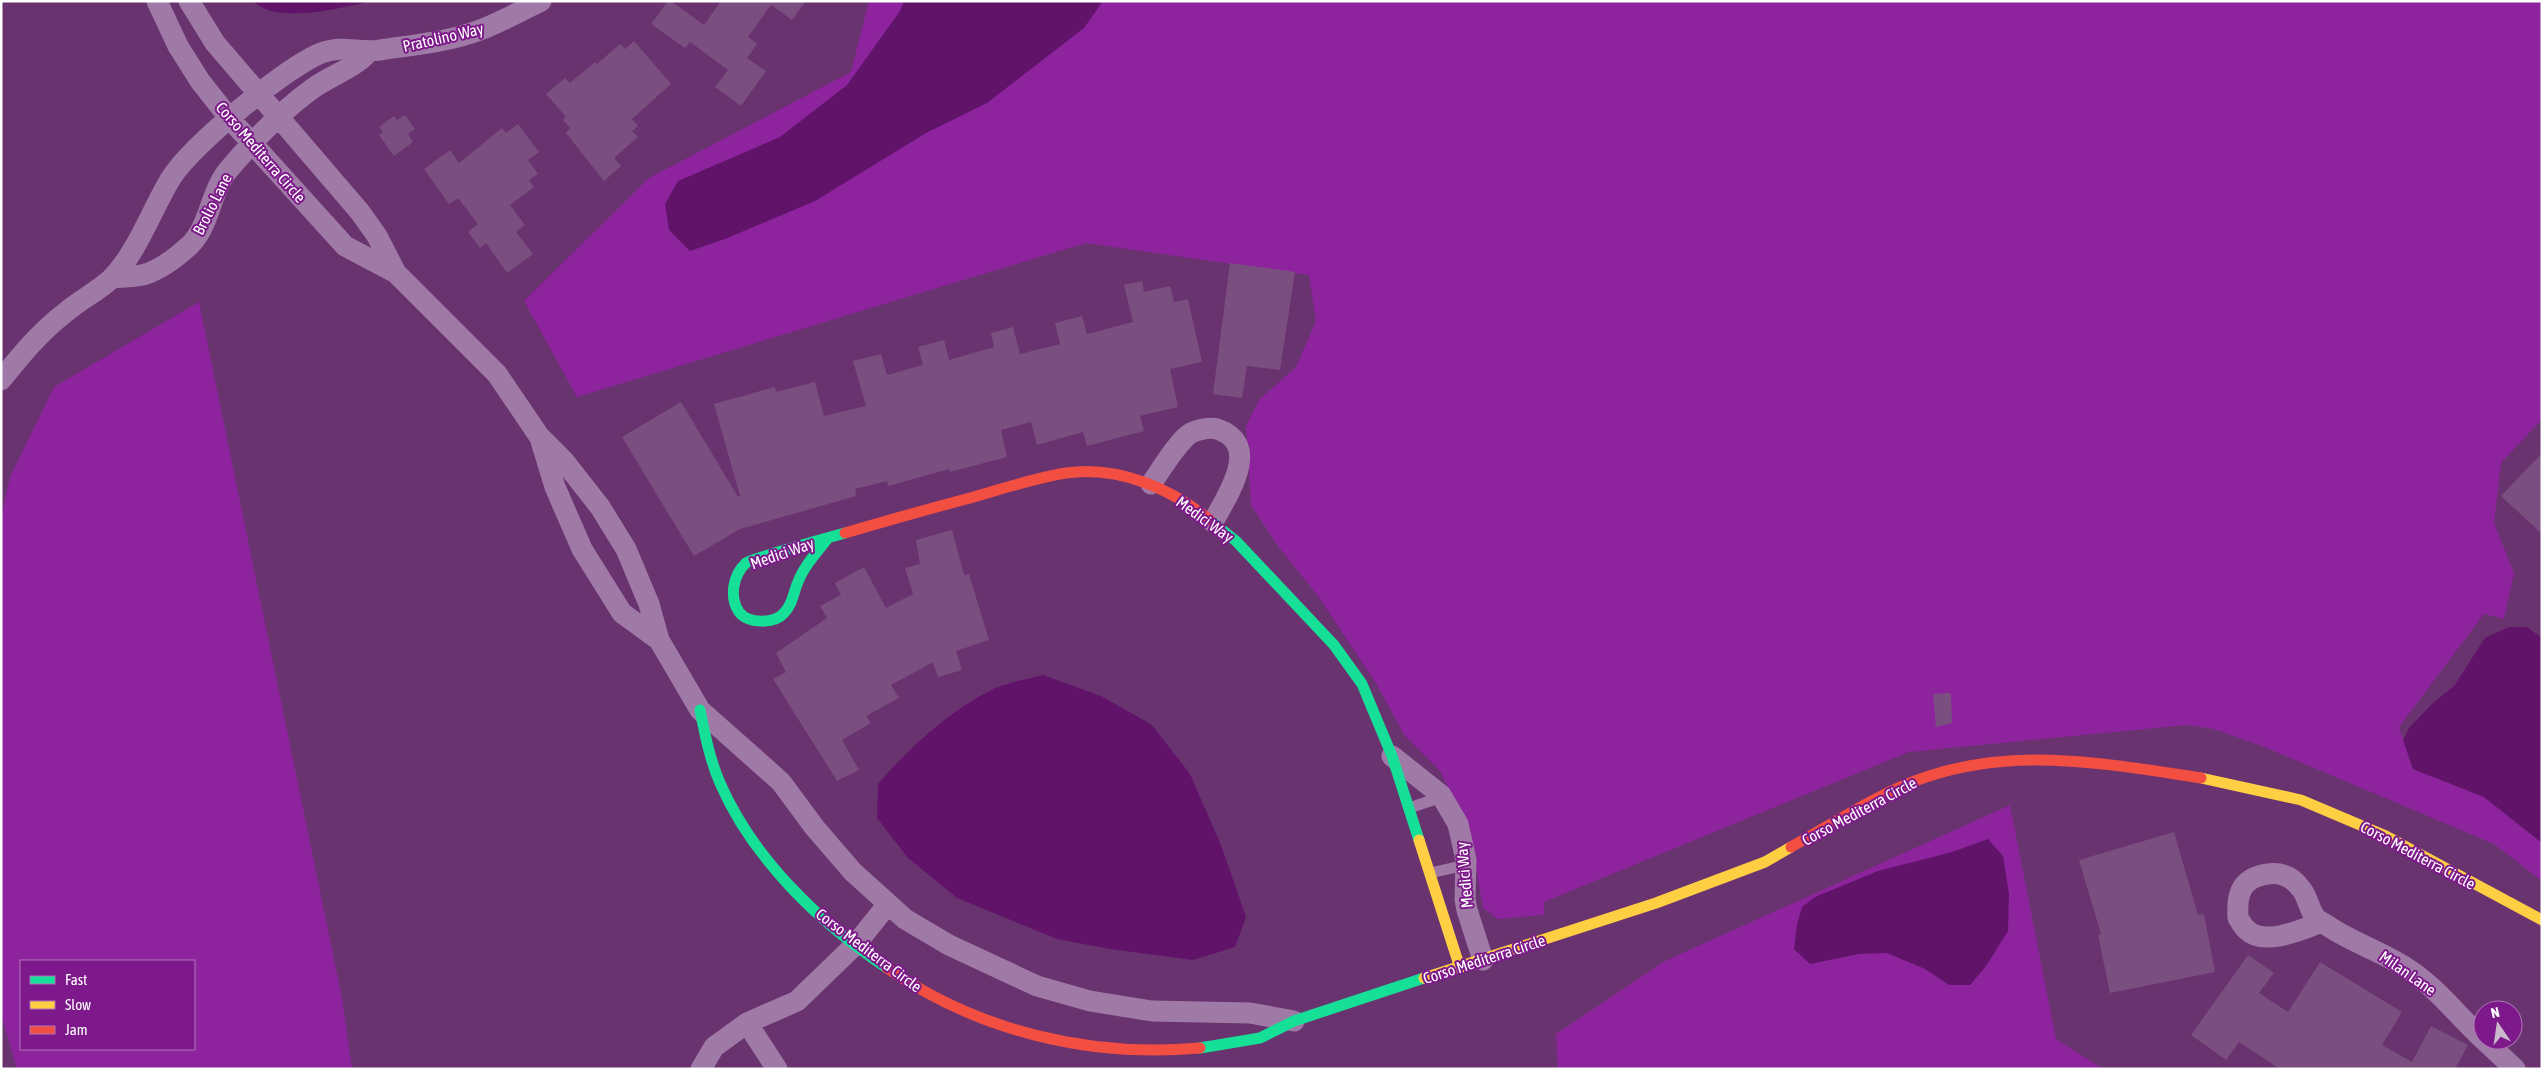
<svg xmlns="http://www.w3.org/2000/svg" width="2543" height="1070" font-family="'Asap Condensed',sans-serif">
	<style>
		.green { fill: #8d249d; fill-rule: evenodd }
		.water { fill: #601369 }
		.building { fill: #7a4e7f }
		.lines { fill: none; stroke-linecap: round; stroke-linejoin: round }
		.lane { stroke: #a07aa6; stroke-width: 11 }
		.street { stroke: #a07aa6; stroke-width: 21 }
		.fast { stroke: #16e098; stroke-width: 11 }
		.slow { stroke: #ffcf43; stroke-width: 11 }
		.jam { stroke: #f24e42; stroke-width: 11 }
		.labels { text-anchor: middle; stroke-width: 4; stroke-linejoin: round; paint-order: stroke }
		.street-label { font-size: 16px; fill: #fff; stroke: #7d198a }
	</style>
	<rect width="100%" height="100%" fill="#693370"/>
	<path class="green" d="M869 1H2542V419L2501 463 2494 523 2514 573 2504 619 2484 614 2399 727 2413 769 2484 797 2542 843V881L2494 844 2262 746 2214 729 2187 725 1909 752 1544 902V915L1498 919 1483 908 1469 828 1440 771 1405 736 1377 685 1318 596 1278 546 1251 505 1246 425 1260 399 1296 367 1316 321 1309 275 1086 243 577 397 524 301 649 178 851 72Z
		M199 302 342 998 352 1069H17L1 1014V518L10 477 54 387ZM194 961V1049H21V961Z
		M2010 805 2056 1039 2103 1069H1558L1556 1034 1665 961Z"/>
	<path class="water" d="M253 1H371C342 8 276 25 253 1Z
		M904 1H1103L1084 28 987 103 926 133 815 201 725 239 690 251 669 230 665 204 678 181 780 137 847 85 900 11Z
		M2509 627H2527L2542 638V843L2484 797 2413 769 2403 740 2409 728 2433 703 2454 686 2485 638Z
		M1043 675 1101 696 1152 725 1190 774 1221 845 1246 917 1235 947 1193 960 1110 949 1057 939 957 898 908 858 877 818 878 784C910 747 950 710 995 688 1009 682 1028 679 1043 675Z
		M1988 839 2003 856 2009 894 2008 931 1986 966 1970 985H1949L1925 969 1887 953 1859 954 1810 964 1794 949 1797 924 1802 907 1815 897 1878 871 1952 852Z"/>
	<path class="building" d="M668 1H671L704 25 721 1H806L792 20 771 5 748 37 757 44 747 58 766 71 741 106 715 87 728 70 690 42 685 48 651 24Z
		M634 41 671 84 632 119 638 126 632 131 638 137 614 158 621 166 604 181 566 133 570 128 563 120 566 117 546 94 565 78 570 83 595 62 597 64 620 44 625 49Z
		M405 115 415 129 408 134 413 142 394 156 379 135 383 132 379 127 394 116 397 120Z
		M518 124 539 152 528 160 538 174 529 180 534 187 510 205 525 225 516 232 533 254 507 273 486 243 480 248 468 232 478 224 458 198 449 204 424 169 450 150 459 163 502 128 506 133Z
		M1230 263 1295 272 1280 370 1247 366 1242 398 1213 394Z
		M1142 281 1144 292 1170 286 1174 302 1188 299 1202 362 1170 369 1178 407 1140 416 1144 431 1087 446 1083 432 1037 445 1031 422 1001 430 1007 457 950 472 949 469 888 486 887 481 855 489 856 496 740 529 694 556 622 437 681 402 738 497 740 496 714 404 775 387 776 392 815 382 824 416 866 406 853 361 881 354 887 375 923 365 918 347 944 340 949 360 994 347 991 333 1013 327 1020 354 1060 344 1055 323 1082 316 1087 334 1133 322 1124 285Z
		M2542 453V534L2501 496Z
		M952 530 964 575 969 574 989 640 956 651 962 670 938 677 933 662 891 685 899 698 866 716 871 723 842 740 859 770 837 781 773 679 786 672 776 653 827 618 820 606 841 595 835 583 864 567 886 608 913 594 905 568 920 564 916 540Z
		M1951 693 1952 723 1936 727 1933 694Z
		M2174 832 2198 915 2204 914 2215 972 2110 993 2098 935 2101 934 2079 860Z
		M2248 955 2274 973 2259 993 2288 1012 2320 962 2402 1012 2382 1045 2412 1062 2431 1026 2468 1045 2455 1069H2280L2239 1042 2226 1060 2191 1035Z"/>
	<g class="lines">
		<path class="lane" d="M1409 808 1442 797
			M1430 873 1466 865"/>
		<path class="street" d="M157 1 178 46 200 81 230 119 345 246 396 273 377 236 360 212 215 43 189 1
			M396 273 497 374 539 436 564 461 600 507 626 549 649 604 659 640 700 710 781 782 815 828 853 872 905 919 949 945 1037 986 1090 1001 1152 1011 1250 1013 1294 1021
			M112 278C122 277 135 277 146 274 161 269 178 256 190 245 211 224 210 190 230 168 253 141 283 110 312 89 331 75 352 70 369 52
			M1 380C21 355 40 332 66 312 80 300 98 291 111 279 137 253 152 209 171 178 192 145 285 68 321 53 344 44 359 54 380 50 413 45 449 42 480 30 501 22 521 11 541 1
			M540 438 555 487 582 549 622 613 659 640
			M1151 484C1162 469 1173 448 1188 435 1194 430 1209 427 1217 429 1263 444 1227 496 1213 522
			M1392 756 1441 795 1458 824 1466 860 1465 899 1467 910 1483 960
			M2322 922C2304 929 2264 947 2247 930 2243 927 2241 922 2238 918 2237 901 2238 884 2256 877 2275 870 2290 873 2302 890 2308 898 2309 909 2315 917 2318 921 2324 923 2328 926 2353 943 2383 952 2408 969 2437 988 2458 1016 2483 1039
			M747 1023 777 1069
			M2484 1040 2515 1069
			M701 1069 714 1047 747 1023 797 1001 856 944 888 904"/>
		<path class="fast" d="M1211 521 1236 541 1334 645 1362 684 1392 756 1419 840
			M828 538C817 552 804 566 798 582 793 593 793 604 784 613 775 624 748 624 739 612 729 597 733 575 746 563 752 558 831 537 845 533
			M700 710C705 735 710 760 720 783 753 859 820 923 887 968
			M1200 1048 1260 1038 1294 1021 1424 978"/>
		<path class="slow" d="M2201 778 2301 800 2386 836 2542 920
			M1419 840 1460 968
			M1424 978 1656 903 1765 862 1791 847"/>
		<path class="jam" d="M845 533C886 521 928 509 970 498 1002 489 1034 478 1066 473 1118 465 1172 489 1211 521
			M1791 847C1835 823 1878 793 1926 777 2017 746 2108 764 2201 778
			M887 968C978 1031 1089 1058 1200 1048"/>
	</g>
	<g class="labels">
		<g class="street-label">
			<text transform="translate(443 37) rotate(-13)" y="6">Pratolino Way</text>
			<text transform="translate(261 152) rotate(49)" y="6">Corso Mediterra Circle</text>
			<text transform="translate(212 204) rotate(-63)" y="6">Brolio Lane</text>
			<text transform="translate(1205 519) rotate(36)" y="6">Medici Way</text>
			<text transform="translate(782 553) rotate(-19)" y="6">Medici Way</text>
			<text transform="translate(1859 811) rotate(-28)" y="6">Corso Mediterra Circle</text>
			<text transform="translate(2418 855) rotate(28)" y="6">Corso Mediterra Circle</text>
			<text transform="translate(1464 875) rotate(-95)" y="6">Medici Way</text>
			<text transform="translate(869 950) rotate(37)" y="6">Corso Mediterra Circle</text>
			<text transform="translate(1484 959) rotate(-18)" y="6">Corso Mediterra Circle</text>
			<text transform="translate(2408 973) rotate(35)" y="6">Milan Lane</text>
		</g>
	</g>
	<rect width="2543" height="1070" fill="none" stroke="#ffffff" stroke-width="5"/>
	<rect x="20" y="960" width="175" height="90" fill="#7d198a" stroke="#b175b9"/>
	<rect x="30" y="976" width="25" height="8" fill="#16e098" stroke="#b175b9"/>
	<text x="65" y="985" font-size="15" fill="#ffffff">Fast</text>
	<rect x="30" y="1001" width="25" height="8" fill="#ffcf43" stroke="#b175b9"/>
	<text x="65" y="1010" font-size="15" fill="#ffffff">Slow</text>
	<rect x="30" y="1026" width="25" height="8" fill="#f24e42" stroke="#b175b9"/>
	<text x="65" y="1035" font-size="15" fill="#ffffff">Jam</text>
	<g transform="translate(2498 1025) rotate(347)"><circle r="24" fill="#7d198a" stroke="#b175b9"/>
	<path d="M0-4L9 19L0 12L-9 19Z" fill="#cab8cd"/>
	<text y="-8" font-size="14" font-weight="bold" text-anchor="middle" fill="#ffffff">N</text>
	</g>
</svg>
